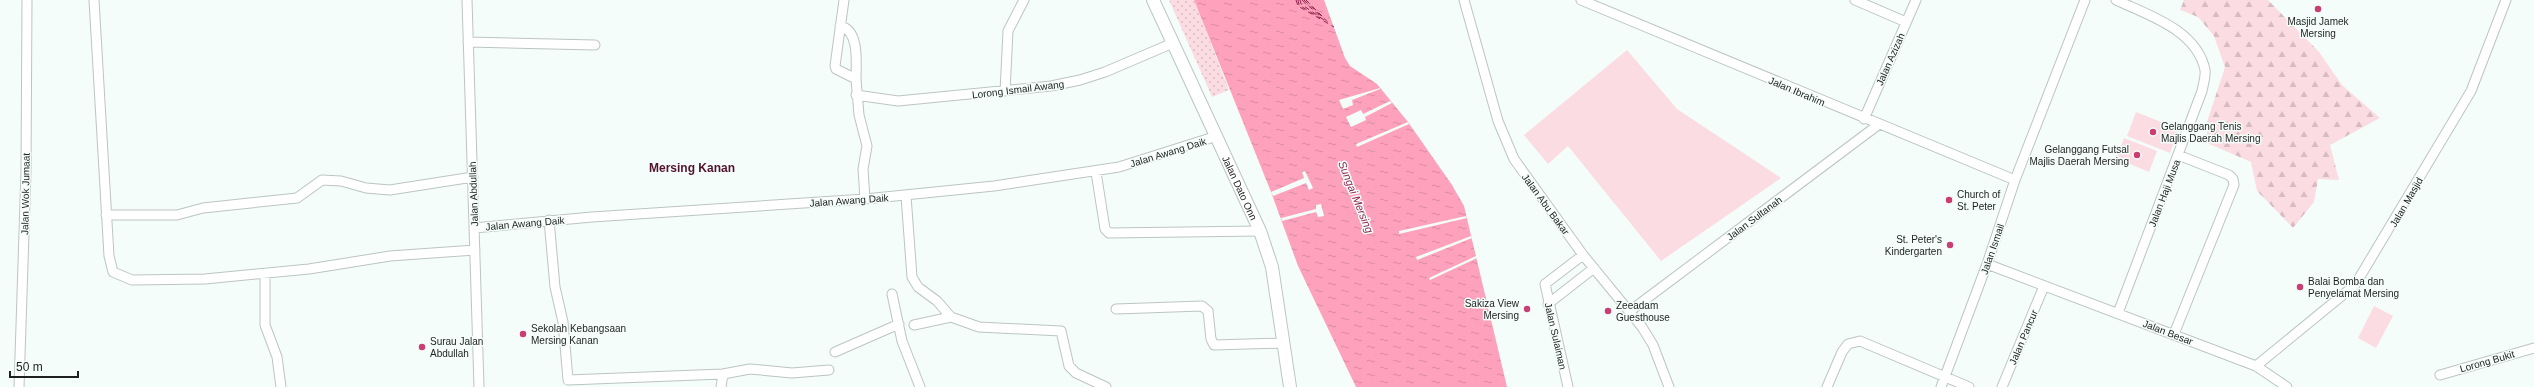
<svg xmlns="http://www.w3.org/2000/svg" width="2534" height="387" font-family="Helvetica,sans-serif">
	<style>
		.grass { fill: #fbdce3 }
		.forest { fill: url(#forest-firs) }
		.park { fill: url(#park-dots) }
		.water { fill: url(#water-ripples) }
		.pier { fill: #f4fdfa }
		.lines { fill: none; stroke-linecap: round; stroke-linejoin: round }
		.ferry { stroke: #912750; stroke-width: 1; stroke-dasharray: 5 4; stroke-linecap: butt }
		.minor-casing { stroke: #bcc5c2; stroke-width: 11 }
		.major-casing { stroke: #bcc5c2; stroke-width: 14 }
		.minor { stroke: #fff; stroke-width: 9 }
		.major { stroke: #fff; stroke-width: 12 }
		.poi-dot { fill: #c93e73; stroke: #f4fdfa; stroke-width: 1.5 }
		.labels { text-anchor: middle; stroke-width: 3; stroke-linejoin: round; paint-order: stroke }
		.poi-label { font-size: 10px; fill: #1d201f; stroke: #f4fdfa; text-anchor: start }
		.street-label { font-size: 10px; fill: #1d201f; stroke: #f4fdfa }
		.water-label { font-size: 11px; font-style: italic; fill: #912750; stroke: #f4fdfa }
		.quarter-label { font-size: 12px; font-weight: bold; fill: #55122c; stroke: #f4fdfa }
	</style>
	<defs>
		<pattern id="forest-firs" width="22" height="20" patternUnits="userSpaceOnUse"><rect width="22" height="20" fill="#fbdce3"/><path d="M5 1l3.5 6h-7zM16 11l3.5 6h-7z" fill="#d7bcc2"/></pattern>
		<pattern id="park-dots" width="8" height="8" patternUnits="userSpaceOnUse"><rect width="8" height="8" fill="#fbdce3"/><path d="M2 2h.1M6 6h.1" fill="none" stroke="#d7bcc2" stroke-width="1.8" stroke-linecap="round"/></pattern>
		<pattern id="water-ripples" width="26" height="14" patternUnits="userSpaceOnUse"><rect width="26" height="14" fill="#fea1bc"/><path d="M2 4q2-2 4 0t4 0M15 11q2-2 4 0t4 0" fill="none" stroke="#d98aa1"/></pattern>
	</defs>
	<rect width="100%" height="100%" fill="#f4fdfa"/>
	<path class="grass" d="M1627 50 1677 109 1781 178 1661 261 1568 146 1548 164 1524 135Z
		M2136 112 2179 129 2170 153 2127 136Z
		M2124 138 2157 151 2149 172 2116 158Z
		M2374 306 2393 316 2376 348 2358 338Z"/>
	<path class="forest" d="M2184 0H2268L2319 52 2342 85 2380 118 2330 145 2339 180 2318 179 2314 202 2293 228 2257 191 2251 162 2207 143V122L2225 67 2214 36 2198 17 2180 10Z"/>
	<path class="park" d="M1169 0H1194L1229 90 1212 97Z"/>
	<path class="water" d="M1194 0H1324L1345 58 1350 66 1377 84 1408 122 1452 185 1464 206 1507 387H1356L1298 266 1271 192Z"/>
	<path class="pier" d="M1380 88V89L1352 100 1353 105 1343 109 1339 100Z
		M1390 101 1392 103 1365 117 1366 120 1351 127 1346 117 1361 110 1363 114Z
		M1408 122 1409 124 1357 147 1356 144Z
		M1305 171 1313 188 1309 190 1306 183 1273 196 1271 192 1304 178 1302 172Z
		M1321 204 1324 216 1318 217 1316 212 1282 221 1281 218 1316 209V205Z
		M1466 216 1467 218 1399 234V231Z
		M1471 236 1472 238 1417 260 1416 257Z
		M1476 256 1477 258 1430 280 1429 278Z"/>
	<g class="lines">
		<path class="ferry" d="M1296 0 1298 6 1334 27
			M1298 0 1299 5 1320 18
			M1300 0 1301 4 1327 22
			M1302 0 1322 18
			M1304 0 1330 24
			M1306 0 1323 17"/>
		<g class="minor-casing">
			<path id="minor" d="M94 0 109 256 113 272 132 280 205 279 309 269 390 256 475 250
				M467 0 479 387
				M844 0 835 66 836 69 856 79 859 115 867 146 863 169 865 199
				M1464 0 1498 121 1514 159 1583 255 1642 327 1653 345 1669 387
				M1581 0 2015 180
				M1855 0 1906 22
				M2116 0C2148 15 2197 30 2205 70 2206 76 2203 85 2202 91L2118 313
				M840 26C860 30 856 64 856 79
				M468 42 595 45
				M1005 91 1008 31 1024 0
				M856 95 898 101 1051 86 1080 80 1105 72 1173 43
				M1864 119 1916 0
				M1096 172 1105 229 1109 233 1260 231
				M906 196 912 277 918 287 937 301 951 317 979 327 1061 331 1069 366 1076 373 1106 387
				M106 215H177L203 208 297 198 322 180 341 181 366 188 390 190 473 177
				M549 220 555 287 563 322 568 380 723 374 750 369 792 373 829 370
				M474 228 592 217 865 199 994 186 1119 167 1217 136
				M1987 264 2256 366 2287 387
				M265 274V325L277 357 281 387
				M892 294 902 341 920 387
				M1548 304 1594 268
				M1116 309 1202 306 1208 311 1211 339 1214 345 1284 343
				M1630 311 1878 125
				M914 325 951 317
				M2174 334 2234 185 2233 179 2229 175 2178 155
				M835 352 899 324
				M2256 366 2355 285 2471 91 2506 0
				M2440 375 2534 348
				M19 387 26 171 27 0
				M721 387 723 374
				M1568 387 1545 284 1583 255
				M1827 387 1842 352 1848 344 1860 341 1969 387
				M1941 387 1987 264 2015 180 2085 0
				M2002 387 2044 286"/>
		</g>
		<g class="major-casing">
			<g id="major">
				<path id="s1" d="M1153 0 1260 231 1272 267 1290 387"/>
			</g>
		</g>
		<use href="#minor" class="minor"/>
		<use href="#major" class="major"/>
	</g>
	<g class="poi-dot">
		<circle cx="2318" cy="9" r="4"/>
		<circle cx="2153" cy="132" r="4"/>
		<circle cx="2137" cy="155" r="4"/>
		<circle cx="1949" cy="200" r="4"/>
		<circle cx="1950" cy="245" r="4"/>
		<circle cx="2300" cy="287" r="4"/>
		<circle cx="1527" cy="309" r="4"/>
		<circle cx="1608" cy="311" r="4"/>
		<circle cx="523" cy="334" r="4"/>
		<circle cx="422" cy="347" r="4"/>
	</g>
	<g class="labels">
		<g class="poi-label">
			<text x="2318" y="25" text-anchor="middle">Masjid Jamek<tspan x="2318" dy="12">Mersing</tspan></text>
			<text x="2161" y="130">Gelanggang Tenis<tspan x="2161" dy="12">Majlis Daerah Mersing</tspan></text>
			<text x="2129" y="153" text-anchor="end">Gelanggang Futsal<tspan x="2129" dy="12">Majlis Daerah Mersing</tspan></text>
			<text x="1957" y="198">Church of<tspan x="1957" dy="12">St. Peter</tspan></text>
			<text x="1942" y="243" text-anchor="end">St. Peter's<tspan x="1942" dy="12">Kindergarten</tspan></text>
			<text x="2308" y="285">Balai Bomba dan<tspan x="2308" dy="12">Penyelamat Mersing</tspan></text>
			<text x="1519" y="307" text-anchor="end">Sakiza View<tspan x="1519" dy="12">Mersing</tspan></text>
			<text x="1616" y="309">Zeeadam<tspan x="1616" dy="12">Guesthouse</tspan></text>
			<text x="531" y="332">Sekolah Kebangsaan<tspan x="531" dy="12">Mersing Kanan</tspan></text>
			<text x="430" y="345">Surau Jalan<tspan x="430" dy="12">Abdullah</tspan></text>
		</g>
		<g class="street-label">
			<text transform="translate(1890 59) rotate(-66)" y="4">Jalan Azizah</text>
			<text transform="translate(1018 89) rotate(-7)" y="4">Lorong Ismail Awang</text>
			<text transform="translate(1797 91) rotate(23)" y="4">Jalan Ibrahim</text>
			<text transform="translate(1168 152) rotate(-17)" y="4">Jalan Awang Daik</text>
			<text dy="4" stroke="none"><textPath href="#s1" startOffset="207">Jalan Dato Onn</textPath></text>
			<text transform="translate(2164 193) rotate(-69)" y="4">Jalan Haji Musa</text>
			<text transform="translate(25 194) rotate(-89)" y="4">Jalan Wok Jumaat</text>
			<text transform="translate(473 194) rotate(-92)" y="4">Jalan Abdullah</text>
			<text transform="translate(849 200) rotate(-4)" y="4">Jalan Awang Daik</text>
			<text transform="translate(2406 202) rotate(-60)" y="4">Jalan Masjid</text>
			<text transform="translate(1546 204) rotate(54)" y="4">Jalan Abu Bakar</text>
			<text transform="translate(1754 218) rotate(-37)" y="4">Jalan Sultanah</text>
			<text transform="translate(525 223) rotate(-5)" y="4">Jalan Awang Daik</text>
			<text transform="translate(1992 249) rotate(-71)" y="4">Jalan Ismail</text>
			<text transform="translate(2168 332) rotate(21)" y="4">Jalan Besar</text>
			<text transform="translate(1556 336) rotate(77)" y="4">Jalan Sulaiman</text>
			<text transform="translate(2023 337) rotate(-67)" y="4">Jalan Pancur</text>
			<text transform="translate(2487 361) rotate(-16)" y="4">Lorong Bukit</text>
		</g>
		<g class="water-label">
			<text transform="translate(1356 197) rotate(68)" y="4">Sungai Mersing</text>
		</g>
		<g class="quarter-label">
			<text x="692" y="172">Mersing Kanan</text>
		</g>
	</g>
	<path d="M10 371v6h68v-6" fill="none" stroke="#1d201f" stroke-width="2"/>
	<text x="16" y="371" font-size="12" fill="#1d201f" stroke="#f4fdfa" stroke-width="3" paint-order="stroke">50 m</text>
</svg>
